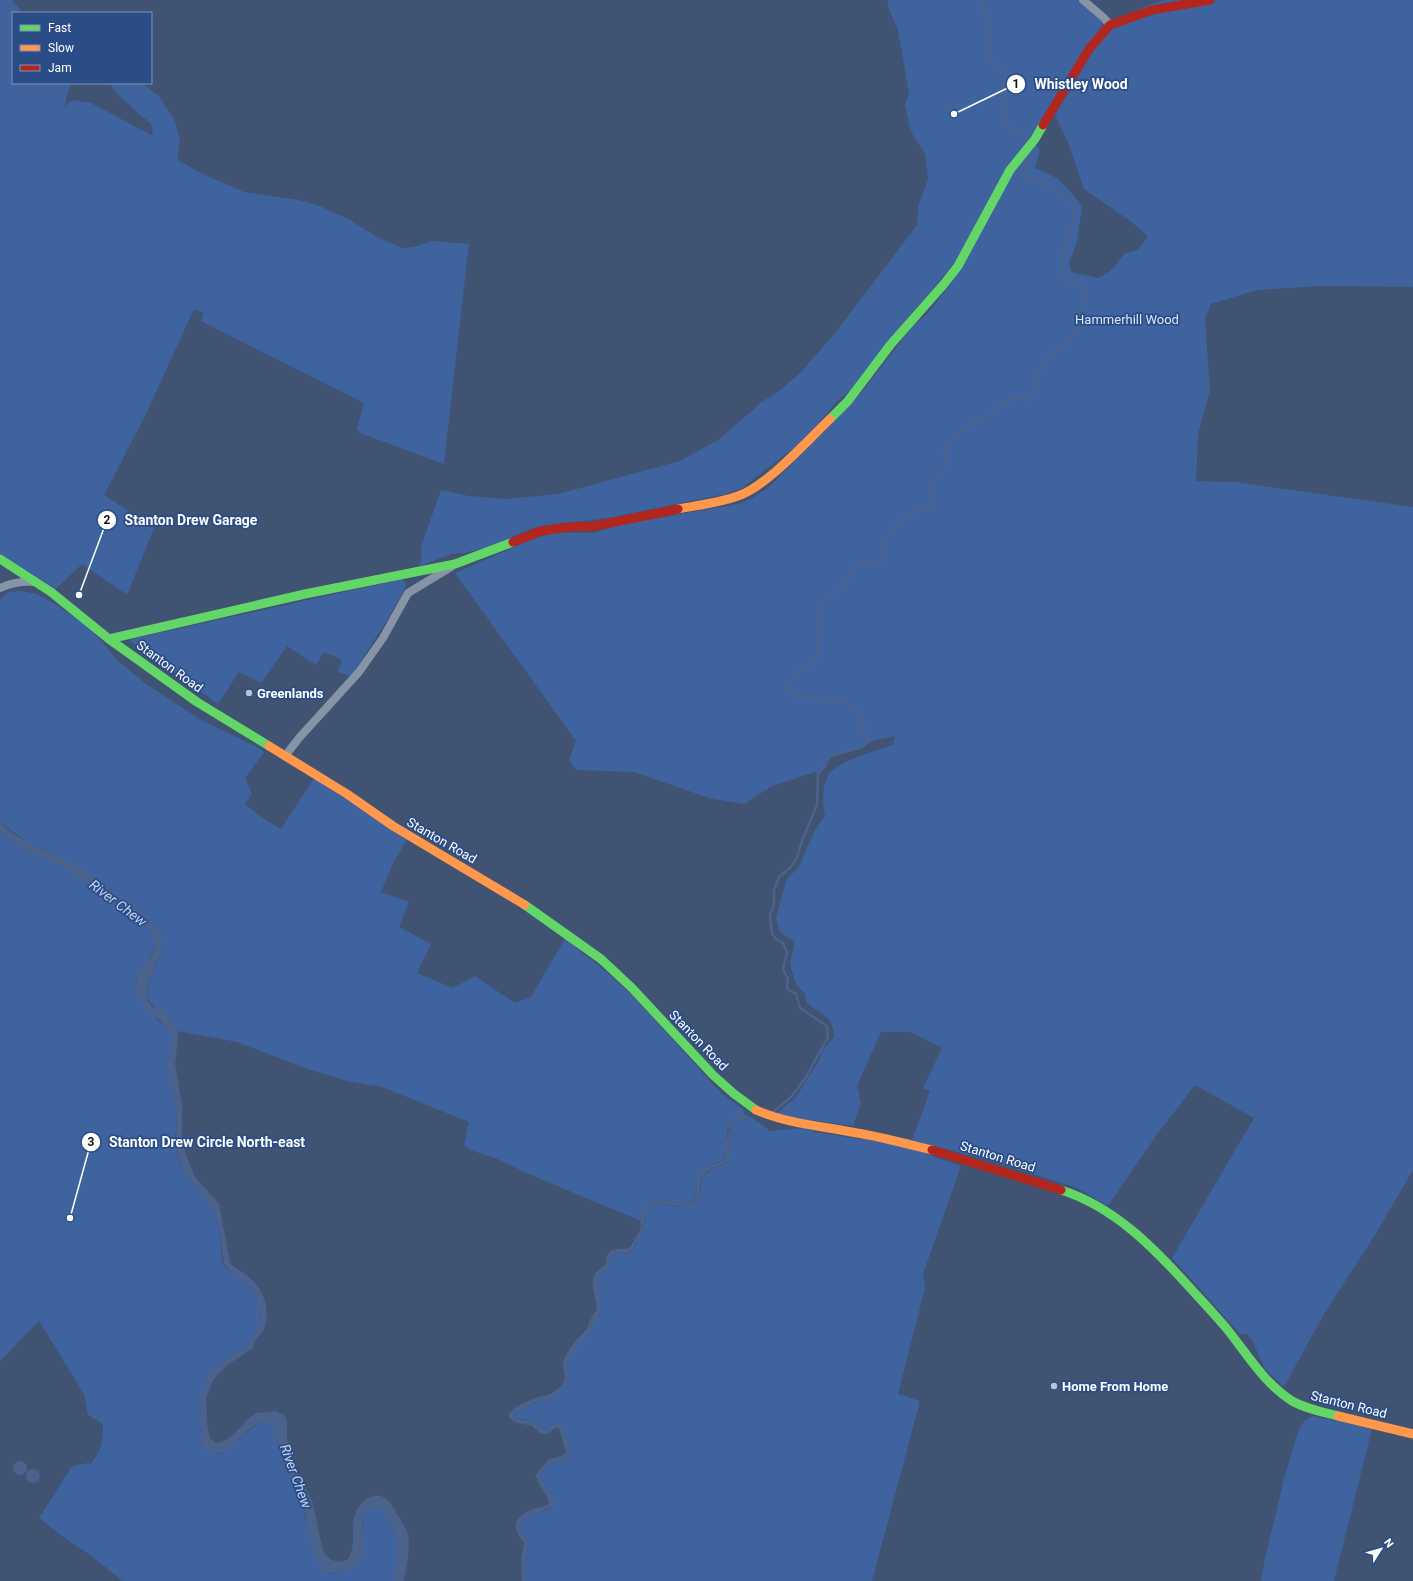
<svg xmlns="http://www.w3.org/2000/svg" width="1413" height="1581" font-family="Roboto,sans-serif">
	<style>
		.green { fill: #3f639e }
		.water { fill: #4b628c }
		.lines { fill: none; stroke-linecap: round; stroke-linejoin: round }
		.stream { stroke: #4b628c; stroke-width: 2.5 }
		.street { stroke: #8794a8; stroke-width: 8 }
		.fast { stroke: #63d668; stroke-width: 9 }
		.slow { stroke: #ff974d; stroke-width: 9 }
		.jam { stroke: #b3261e; stroke-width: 9 }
		.poi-dot { fill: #bcc3ce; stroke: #2a4d88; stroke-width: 1.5 }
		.labels { text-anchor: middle; stroke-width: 3.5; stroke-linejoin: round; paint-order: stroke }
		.park-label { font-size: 13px; fill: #dbe5f7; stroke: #2a4d88 }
		.street-label { font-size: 13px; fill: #fff; stroke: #2a4d88 }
		.poi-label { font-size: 13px; font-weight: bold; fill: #fff; stroke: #2a4d88; text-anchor: start }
		.water-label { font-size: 14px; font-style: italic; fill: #c3d4f0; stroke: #2a4d88 }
		.leader { fill: none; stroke: #fff; stroke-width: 1.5 }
		.callout-dot { fill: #fff; stroke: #2a4d88; stroke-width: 1.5 }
		.mark-label { font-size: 12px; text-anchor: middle; font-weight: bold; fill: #111 }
		.callout-label { font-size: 14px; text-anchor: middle; font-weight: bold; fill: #fff; stroke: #2a4d88; stroke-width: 3.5; stroke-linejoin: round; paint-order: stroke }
	</style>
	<rect width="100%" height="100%" fill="#405372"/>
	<path class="green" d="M0 0H12L23 13H13V83H71L64 106 73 100 91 103 153 136 151 124 120 97 109 83H142L159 96 175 121 180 141 177 160 203 174 244 192 299 200 320 206 350 220 379 238 402 248 413 247 432 241 469 244 444 464 360 433 357 429 364 403 201 321 204 313 194 309 145 416 104 495 154 528 127 595 82 564 56 589 0 554Z
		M889 0H1078L1098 17 1102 24 1100 29 1031 137 1040 150 1035 168 1057 178 1075 197 1082 207 1077 242 1069 263 1071 272 1098 278 1109 272 1126 253 1138 250 1148 236 1130 221 1084 189 1068 142 1055 115 1093 51 1115 19 1146 6 1164 0H1413V287L1320 286 1257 290 1211 304 1205 319 1210 390 1198 434 1196 481 1235 482 1413 507V1170L1375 1235 1324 1314 1284 1387 1265 1369 1253 1342 1247 1334H1240L1172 1258 1254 1118 1195 1085 1155 1137 1108 1206 1075 1187 986 1160 912 1140 930 1091 923 1088 942 1048 910 1032H881L857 1086 861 1103 853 1126 797 1118 777 1113 795 1098 819 1061 822 1051 834 1037C833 1013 821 1017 806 1002L805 994 796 984 791 968 790 962 794 947V941L780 932 776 918 786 881 799 866 815 830 825 816C822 803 822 786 829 774 837 762 879 749 893 745L895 736 868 742 863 747 830 756 825 766 818 775 815 772 772 786 744 804 709 798 634 772 576 770 569 760 576 741 455 573 535 538 555 533H594L619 525 738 504 751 499 768 488 857 398 913 326 927 314 946 290 960 269 958 258 933 289 910 315 850 391 838 400 818 424 794 448 742 488 725 494 608 518 548 525 533 528 488 547 464 553 451 554 420 566 422 544 441 490 469 496 506 499 558 494 680 461 718 440 762 402 779 391 800 373 836 332 917 225 918 207 928 179 925 154 910 130 905 104 909 94 898 30 887 5Z
		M403 579 406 586 388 619 351 676 338 672 342 660 324 652 316 665 287 646 261 683 239 672 218 704 130 641 132 639Z
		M21 591 37 594 55 604 89 627 119 662 145 683 201 720 259 748 264 752 245 778 252 794 245 804 267 821 281 829 314 778 407 840 394 861 381 892 409 902 399 927 431 944 417 973 453 988 475 976 515 1003 531 997 566 937 582 953 602 968 633 996 720 1092 745 1111 743 1114H739L727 1128C729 1138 724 1139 724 1146 723 1151 726 1154 724 1159L707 1167 696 1180 697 1191 695 1198C684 1210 670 1200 656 1199L640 1217 641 1221C592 1200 542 1181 495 1158 483 1153 475 1154 464 1145L469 1122 382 1087 347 1081 305 1068 237 1042 177 1031C171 1020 166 1010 154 1008L146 995 147 987 163 947 157 928 109 888 79 868 51 853 28 843 0 822V600L8 592Z
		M0 831 12 841 27 851 60 865 114 899 152 932C162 946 149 956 142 969 138 974 136 981 135 987L153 1015 168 1030 172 1037 167 1069 177 1108 175 1145 179 1161 189 1179 210 1205 214 1212 219 1229 222 1261 225 1267 252 1289 257 1297 260 1308 259 1323 251 1341 242 1349 212 1369 206 1379 200 1404 203 1447 217 1454C238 1448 250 1421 268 1422L274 1428 279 1448 286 1469 304 1507 305 1520 332 1574 342 1572 361 1561C367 1545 358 1524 366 1511L374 1507C389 1512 397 1535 397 1550 398 1560 395 1571 393 1581H123L90 1555 62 1536 39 1518 72 1466 88 1463 90 1465C102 1450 103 1443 103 1424L88 1415 84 1394 39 1321 0 1361Z
		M751 1117 770 1131 803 1128 815 1132 874 1141 912 1149 961 1166 923 1274 925 1288 898 1394 920 1401 872 1581H527C522 1568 528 1559 528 1546 528 1537 518 1532 521 1522L532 1515 552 1508V1498L541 1477 540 1474 550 1463 568 1458 571 1452 562 1426 555 1424 543 1429C537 1425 532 1420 525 1419 521 1419 519 1420 515 1417L514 1413 539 1401 548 1400 569 1378 567 1366 568 1360 591 1329 594 1323 600 1314 598 1279 603 1272 608 1268 612 1256 615 1254 629 1253 637 1244 643 1230 646 1213 651 1206 657 1203 676 1207 691 1205 701 1191V1183L703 1175 712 1169 727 1163 729 1155 728 1145 732 1138 731 1128 733 1122Z
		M1313 1416 1347 1423 1372 1429 1334 1581H1261L1264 1563 1285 1475 1299 1429 1305 1420Z"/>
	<path class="water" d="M0 822C24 846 52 851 80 868 107 884 133 907 157 928L162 937 163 947 147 986 146 992 148 1001 153 1008 161 1009 166 1013 177 1031 178 1039 175 1064 182 1105V1142L188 1160 195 1177 219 1204 230 1263C236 1269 244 1272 250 1278 264 1289 270 1310 265 1326 262 1335 254 1339 253 1348L226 1366 213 1380 206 1398 207 1424 210 1438 216 1443 222 1442 232 1436 248 1419 256 1413 276 1411 284 1415 287 1421V1438L295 1467 313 1503 323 1551C329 1560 338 1565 348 1559 359 1541 346 1523 361 1504 364 1499 369 1497 374 1496 389 1494 393 1508 400 1519 403 1524 407 1528 408 1535 411 1550 406 1566 404 1581H393C395 1571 398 1560 397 1550 397 1535 389 1512 374 1507L366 1511C357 1525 368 1545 361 1561L348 1570 337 1573H326L321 1569 316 1559 310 1543 304 1507 286 1469 279 1448 274 1428 268 1422C244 1420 237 1457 211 1453L203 1447 200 1404 206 1379 212 1369 242 1349 251 1341 259 1323 260 1308 257 1297 252 1289 234 1275 224 1264 219 1229 214 1212 210 1205 189 1179 182 1168 176 1149 177 1108 167 1069 172 1037 168 1030 158 1018 149 1014 139 999 135 987 140 970 152 955 156 945 155 938 152 932 113 899 60 865 27 851 12 841 0 831Z
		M739 1114H743L751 1117 735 1121 732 1123 730 1131 732 1138 728 1145 730 1159C724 1167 711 1166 704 1174 696 1184 707 1199 690 1206 676 1210 659 1199 651 1206 644 1212 645 1221 643 1229 641 1238 636 1246 629 1253L615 1254 612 1256 608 1268 603 1272 598 1279 601 1311 587 1337 568 1360 567 1366 569 1378 568 1382 559 1393 552 1399 539 1401 514 1413 515 1417 520 1420 532 1421 543 1429 555 1424H561L563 1428 571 1452 568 1458 550 1463 540 1474 541 1477 555 1502V1506L532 1515 521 1522C518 1532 528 1537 528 1546 528 1559 522 1569 527 1581H522L521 1559 524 1543C511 1526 513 1518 533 1509 538 1507 544 1507 549 1504V1501L535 1476 549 1459 562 1456 566 1453 559 1428H555L548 1434H541L532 1426 514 1422 509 1417V1413L516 1407 535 1398 551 1394 561 1386 565 1378 563 1362 565 1357 574 1342 588 1328 589 1322 597 1309C595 1290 584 1277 606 1264L607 1255 611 1251 618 1249H625L630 1247 639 1232 641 1227 640 1217 643 1208 656 1199C668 1200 698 1213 697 1190 697 1185 694 1180 698 1175 703 1166 716 1165 724 1159 726 1154 723 1152 723 1147 723 1143 726 1141 727 1138 732 1127 722 1122 739 1114Z
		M13 1468a7 7 0 1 1 14 0a7 7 0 1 1-14 0Z
		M26 1476a7 7 0 1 1 14 0a7 7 0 1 1-14 0Z"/>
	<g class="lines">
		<path class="stream" d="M981 0 987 24 988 45 992 62 1000 67 1006 75 1003 105 1007 124 1027 138 1029 142
			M772 1113 792 1096 806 1077 828 1037 827 1026 800 1008 796 993 792 992 787 989 788 979 783 969 787 953 783 943 776 939 772 933 770 916 774 903V890L779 877 791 867 797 857 803 838 817 805 818 775 825 766 830 756 863 747 868 742 866 735 861 726 864 721 855 710 843 700 806 698 794 695 786 688C789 682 793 673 800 670 807 665 810 666 817 660L820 608C825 598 836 595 843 587 850 579 852 569 856 561L875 564 880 562 884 543 899 521 907 516 926 508 931 500V486L937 474 944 467 946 462 944 452 945 445C959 434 973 419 992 414L997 404 1020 398 1028 401 1034 394 1040 374 1047 357 1066 344 1077 331 1086 294 1076 282 1064 278 1062 260 1073 221 1074 203 1062 193 1043 184 1028 178 1024 173 1026 161 1029 154"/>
		<path class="street" d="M1083 0 1103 17 1110 25
			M0 588C11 583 21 581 34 582
			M285 756 299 738 359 672 383 638 408 593 451 567"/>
		<path class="fast" d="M830 419 848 401 891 344 944 284 958 266 1010 170 1035 139 1043 125
			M0 559 51 592 109 639 197 702 269 746
			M109 639 305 594 455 564 513 542
			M525 905 601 959 632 988 713 1075 733 1093 756 1110
			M1061 1190C1115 1207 1155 1249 1192 1290 1204 1303 1216 1316 1227 1329 1247 1354 1264 1383 1292 1401 1306 1409 1322 1412 1338 1416"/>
		<path class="slow" d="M678 509C698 505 719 503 738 496 767 486 807 441 830 419
			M269 746 347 794 393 826 525 905
			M756 1110C788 1124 823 1126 857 1133 882 1137 907 1144 932 1150
			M1338 1416 1413 1434"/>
		<path class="jam" d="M1043 125 1089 49 1110 25 1152 10 1210 0
			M513 542 541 531 568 527 595 526 678 509
			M932 1150 1061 1190"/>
	</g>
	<g class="poi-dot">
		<circle cx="249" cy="693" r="4"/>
		<circle cx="1054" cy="1386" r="4"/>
	</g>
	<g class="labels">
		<g class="park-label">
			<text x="1127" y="324">Hammerhill Wood</text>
		</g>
		<g class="street-label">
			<text transform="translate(170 666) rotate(36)" y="5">Stanton Road</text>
			<text transform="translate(442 840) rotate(30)" y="5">Stanton Road</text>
			<text transform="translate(699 1040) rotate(46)" y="5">Stanton Road</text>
			<text transform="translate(998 1156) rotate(17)" y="5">Stanton Road</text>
			<text transform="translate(1349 1404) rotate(14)" y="5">Stanton Road</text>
		</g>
		<g class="poi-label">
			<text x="257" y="698">Greenlands</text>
			<text x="1062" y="1391">Home From Home</text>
		</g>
		<g class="water-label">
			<text transform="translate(118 903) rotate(37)" y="5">River Chew</text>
			<text transform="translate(296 1476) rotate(70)" y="5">River Chew</text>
		</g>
	</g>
	<path class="leader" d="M954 114L1016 84M79 595L107 520M70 1218L91 1142"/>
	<g class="callout-dot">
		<circle cx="954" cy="114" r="4"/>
		<circle cx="79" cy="595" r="4"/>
		<circle cx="70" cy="1218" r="4"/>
		<circle cx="1016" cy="84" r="10"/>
		<circle cx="107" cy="520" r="10"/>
		<circle cx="91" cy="1142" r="10"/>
	</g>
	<g class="mark-label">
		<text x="1016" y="88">1</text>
		<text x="107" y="524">2</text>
		<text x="91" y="1146">3</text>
	</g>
	<g class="callout-label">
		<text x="1081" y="89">Whistley Wood</text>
		<text x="191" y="525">Stanton Drew Garage</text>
		<text x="207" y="1147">Stanton Drew Circle North-east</text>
	</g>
	<rect x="12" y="12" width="140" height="72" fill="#2a4d88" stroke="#7f94b8"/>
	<rect x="20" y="25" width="20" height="6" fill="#63d668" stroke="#7f94b8"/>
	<text x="48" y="32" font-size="12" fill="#ffffff">Fast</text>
	<rect x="20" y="45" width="20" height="6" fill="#ff974d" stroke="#7f94b8"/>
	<text x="48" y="52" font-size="12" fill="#ffffff">Slow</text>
	<rect x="20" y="65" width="20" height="6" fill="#b3261e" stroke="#7f94b8"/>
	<text x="48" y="72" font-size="12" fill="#ffffff">Jam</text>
	<g transform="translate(1381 1549) rotate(53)" stroke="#2a4d88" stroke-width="3" paint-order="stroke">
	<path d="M0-3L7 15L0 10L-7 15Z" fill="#ffffff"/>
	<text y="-6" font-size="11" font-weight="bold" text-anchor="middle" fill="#ffffff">N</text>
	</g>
</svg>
